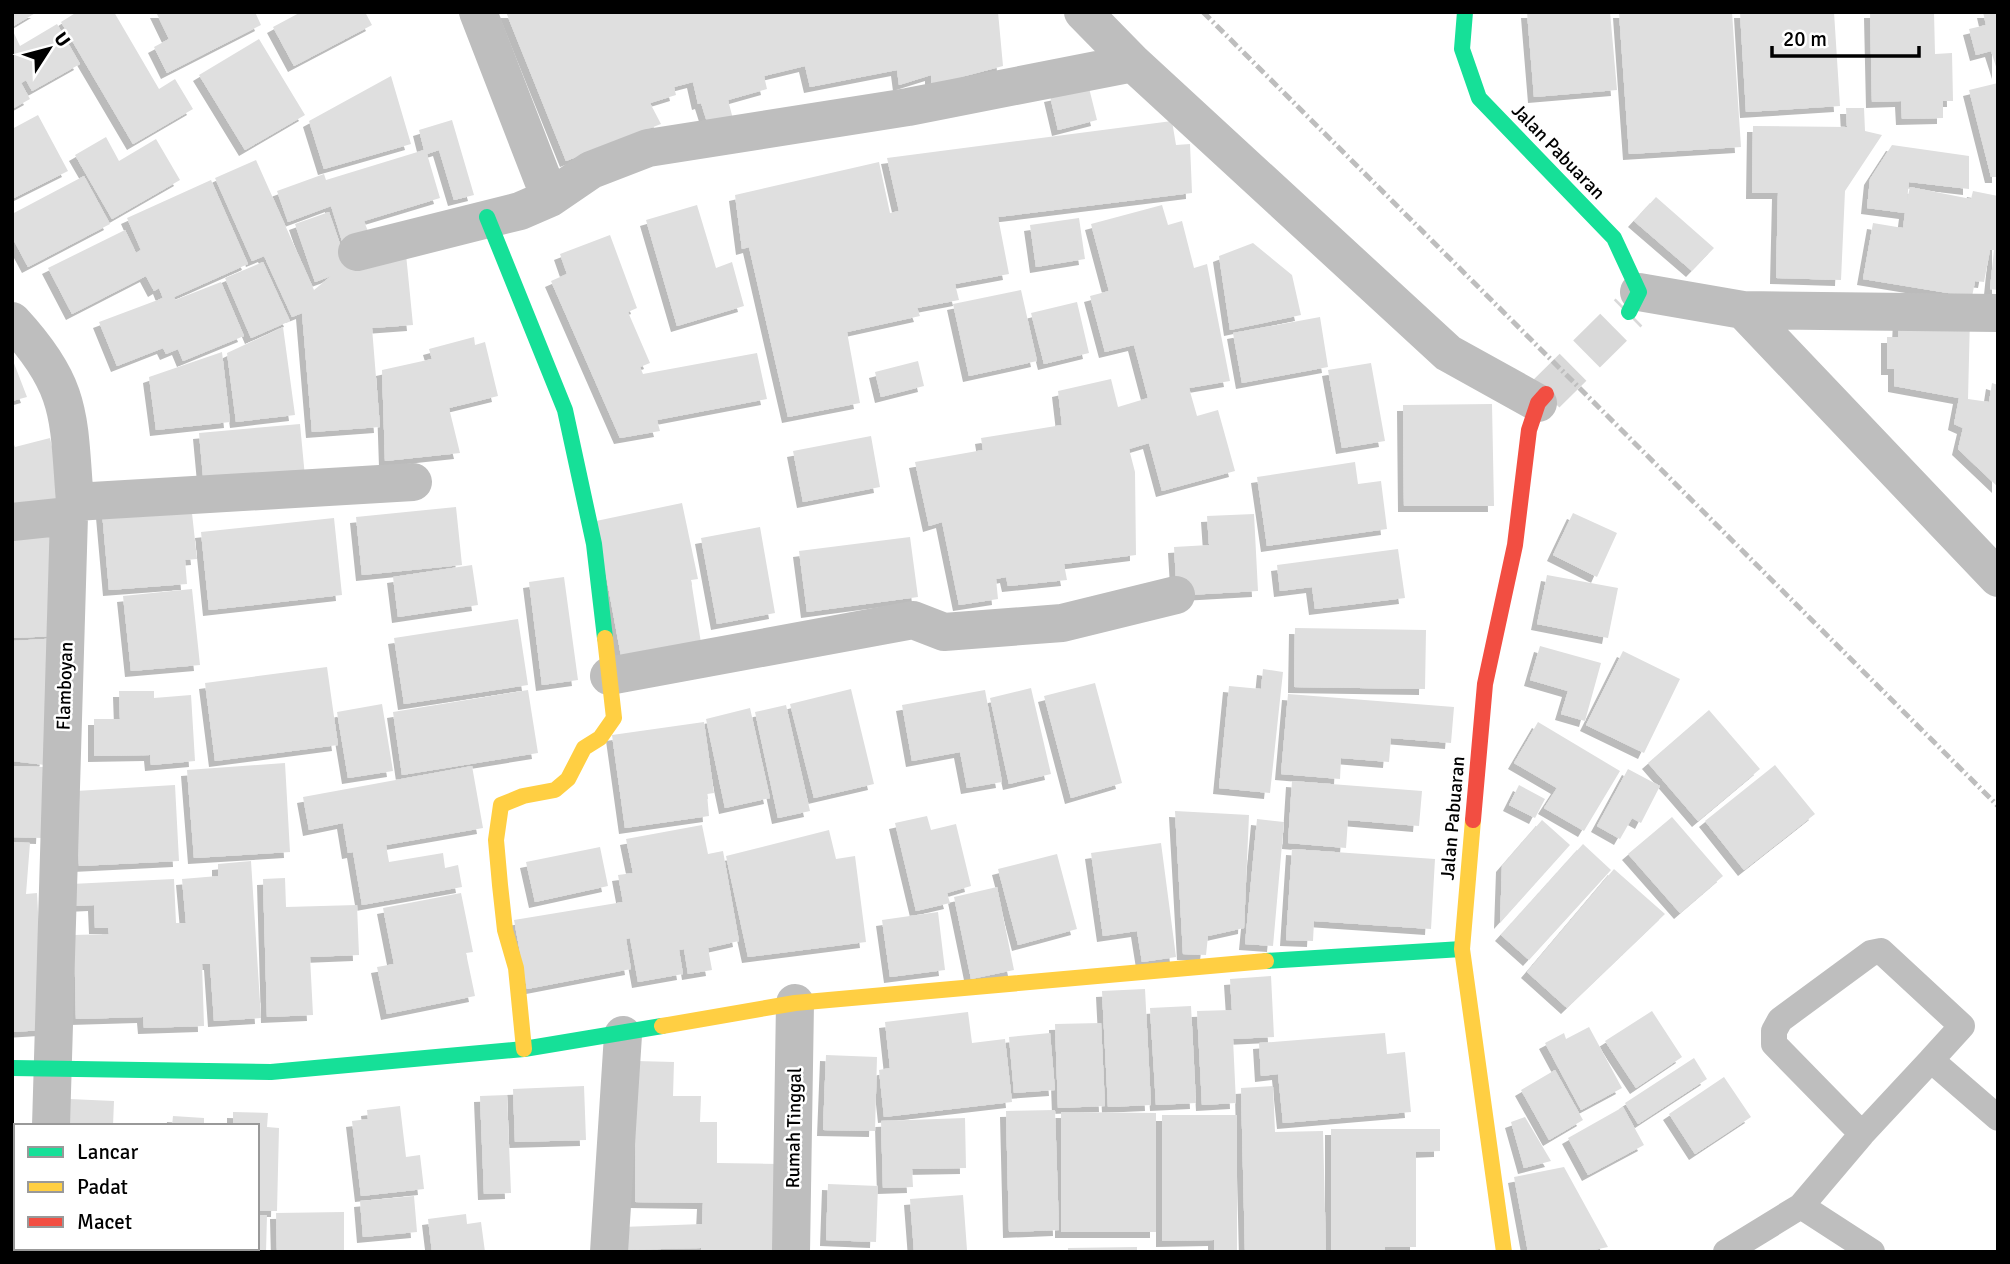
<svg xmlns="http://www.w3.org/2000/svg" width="2010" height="1264" font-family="Signika,sans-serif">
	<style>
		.building { fill: #dfdfdf; filter: url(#shadow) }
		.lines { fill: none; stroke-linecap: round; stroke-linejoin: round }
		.secondary-tunnel { stroke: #d9d9d9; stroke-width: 38; stroke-dasharray: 38 19; stroke-linecap: butt }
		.lane { stroke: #bebebe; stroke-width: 26 }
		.street { stroke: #bebebe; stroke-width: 38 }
		.fast { stroke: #16e098; stroke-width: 16 }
		.slow { stroke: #ffcf43; stroke-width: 16 }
		.jam { stroke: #f24e42; stroke-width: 16 }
		.rail { stroke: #bebebe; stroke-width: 5; stroke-dasharray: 10 3.5 2 3.5; stroke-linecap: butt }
		.labels { text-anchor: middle; stroke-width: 5; stroke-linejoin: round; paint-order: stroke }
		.street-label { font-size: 19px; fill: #000; stroke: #fff }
	</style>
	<defs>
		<filter id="shadow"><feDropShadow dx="-6" dy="6" stdDeviation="0" flood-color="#0004"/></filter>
	</defs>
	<rect width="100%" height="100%" fill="#fff"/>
	<path class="building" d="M12 12H37L12 27Z
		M77 12H114L159 89 175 79 193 109 133 144 61 22Z
		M156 12H255L261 25 167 73 154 47 169 39Z
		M301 12H365L372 25 294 66 273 27Z
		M506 12H998L1003 66 931 85V75L899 85 897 70 810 87 805 66 764 76 767 89 728 100 733 119 708 125 701 103 698 104 693 82 674 87 676 95 650 103 661 124 566 161Z
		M1527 12H1610L1617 90 1534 97Z
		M1619 12H1732L1741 147 1629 154Z
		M1740 12H1834L1840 106 1746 112Z
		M1870 12H1934L1935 54 1952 53 1953 101H1943V118L1902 119 1901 101 1872 102Z
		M1983 12H1998V73L1991 51 1976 55 1969 29 1986 25Z
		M57 24 80 64 32 91 26 80 21 83 30 99 12 109V29L20 46Z
		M259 39 305 115 245 150 199 75Z
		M391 76 411 144 324 169 309 121Z
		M1998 83V177H1991L1969 90Z
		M1089 88 1097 120 1058 130 1050 96Z
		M1846 108H1864L1865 131 1882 135 1845 191 1841 280 1776 278 1778 193H1752L1753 126 1847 127Z
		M38 115 68 171 12 199V129Z
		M452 120 474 195 454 200 439 150 427 154 440 198 364 221 369 234 342 241 331 206 288 222 277 191 324 174 326 180 424 150 419 130Z
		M1172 121 1176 145 1190 144 1192 193 998 217 1009 274 955 284 959 300 917 308 920 316 847 332 860 403 788 417 749 247 742 249 735 195 879 162 890 213 899 211 887 158Z
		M106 137 119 161 156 139 180 180 112 219 75 155Z
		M1892 145 1969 156V189L1909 182 1907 200 1910 187 1971 199 1973 191 1998 196V290L1990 289 1994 250H1990L1984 282 1975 281 1972 297 1863 279 1873 223 1903 228 1905 213 1867 208 1870 179Z
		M256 160 314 290 331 276 315 282 295 224 329 212 347 264 405 244 413 325 372 328 380 427 312 432 302 313 292 317 264 256 252 261 215 178Z
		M84 176 110 224 28 267 12 237V214Z
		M211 180 248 264 174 297 175 300 221 282 244 336 183 361 178 349 166 354 163 348 117 366 99 322 163 298 159 288 154 291 146 276 72 314 48 268 125 230 136 253 141 250 127 218Z
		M1656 197 1714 248 1692 271 1634 221Z
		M697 205 716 268 732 262 744 306 677 326 646 220Z
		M1162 205 1168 225 1182 221 1194 268 1207 264 1230 381 1189 388 1197 416 1218 410 1235 471 1162 491 1149 443 1129 449 1135 472 1136 555 1064 564 1067 580 1008 586 1006 577 996 579 998 599 959 605 942 522 929 526 915 462 983 450 981 438 1062 425 1058 391 1111 379 1118 407 1148 398 1134 345 1105 352 1090 296 1109 291 1091 224Z
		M1079 218 1085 259 1036 267 1030 225Z
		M610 235 637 308 628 312 650 363 640 367 643 374 757 353 767 399 657 420 660 431 620 438 551 281 567 274 560 254Z
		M1253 243 1292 275 1301 315 1230 330 1219 256Z
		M263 262 290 321 251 338 225 278Z
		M1021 290 1037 361 969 376 953 304Z
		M1077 302 1089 353 1044 364 1031 313Z
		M1899 316 1970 317 1968 399 1989 402 1992 383 1998 385V487L1958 449 1963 428 1954 424 1959 398 1894 386V369H1887V337H1898Z
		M1320 317 1328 367 1242 383 1233 333Z
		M283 327 295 415 236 422 227 353Z
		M474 337 475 345 485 342 498 396 449 408 460 453 385 461 382 370 432 359 429 349Z
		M222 352 230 422 156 430 149 377Z
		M12 358 27 397 12 401Z
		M918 361 924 386 881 397 875 372Z
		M1371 363 1385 441 1342 448 1328 370Z
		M1492 404 1494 506H1404L1403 405Z
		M300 424 305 477 204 487 199 433Z
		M871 436 880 487 803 502 793 451Z
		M50 438 64 499 12 517V440L15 447Z
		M1355 462 1358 484 1381 481 1387 529 1267 546 1257 477Z
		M682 503 698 579 691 580 701 643 621 656 596 521Z
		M191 504 197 559 185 560 187 584 109 590 102 512Z
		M456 507 462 565 362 575 356 517Z
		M1573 513 1617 533 1597 577 1553 555Z
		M1254 514 1258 591 1188 595 1187 579 1176 580 1174 547 1209 545 1207 516Z
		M334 518 342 595 209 610 201 532Z
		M760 527 775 613 717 624 701 538Z
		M51 528 58 636 12 638V530Z
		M910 537 918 597 807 612 799 551Z
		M1398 549 1405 598 1315 609 1312 587 1280 591 1277 565Z
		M472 565 478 605 398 617 393 577Z
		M1547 575 1618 588 1608 638 1537 624Z
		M564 577 578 680 542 685 529 582Z
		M192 589 200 665 131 671 123 596Z
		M518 619 528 685 404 704 394 638Z
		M1295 628 1426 630 1425 689 1294 687Z
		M60 638 45 765 12 761V641Z
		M1540 646 1601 663 1585 721 1561 714 1568 691 1530 680Z
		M1623 651 1680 679 1644 753 1586 725Z
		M327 667 338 745 215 761 205 683Z
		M1263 669 1283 672 1270 793 1219 788 1229 686 1261 689Z
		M1095 683 1122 783 1071 798 1044 696Z
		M1031 688 1051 774 1009 784 990 698Z
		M851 689 874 784 814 798 790 704Z
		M528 690 538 753 402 775 393 712Z
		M985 690 1002 782 967 788 960 752 912 761 902 705Z
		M119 691H154V698L191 695 195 761 151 765 150 755 94 756V719H120Z
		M1288 694 1454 707 1451 743 1391 738 1389 762 1341 758 1340 779 1281 774Z
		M382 704 393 771 348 778 337 712Z
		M786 705 810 811 778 818 755 712Z
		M750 708 770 798 725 808 706 719Z
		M1709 710 1760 769 1698 821 1648 763Z
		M704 722 714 793 707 794 709 816 625 828 612 735Z
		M1538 722 1620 771 1584 831 1544 808 1557 788 1514 763Z
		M285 763 290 852 194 858 187 770Z
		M1775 765 1815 814 1744 870 1705 821Z
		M12 766 45 767 42 838 12 837Z
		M472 766 483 828 386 845 389 862 443 853 445 868 458 865 462 887 362 905 353 852 348 853 343 823 309 830 303 797Z
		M1628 769 1660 786 1641 823 1632 818 1620 839 1597 826Z
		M1292 781 1422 791 1419 826 1348 820 1346 848 1288 843Z
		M175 785 179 861 79 866 76 791Z
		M1519 785 1545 799 1535 818 1509 805Z
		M1175 811 1249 815 1244 928 1208 936 1206 955 1183 954Z
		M927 816 931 830 956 824 971 886 947 893 950 903 916 911 895 823Z
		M1672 817 1723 876 1680 913 1628 854Z
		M1257 819 1284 822 1273 946 1245 944Z
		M1542 820 1570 845 1500 923 1502 866Z
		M702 825 708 854 723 851 739 941 708 948 712 970 688 974 684 949 679 950 683 974 638 982 630 938 626 939 631 969 527 989 514 920 623 902 618 875 633 873 626 839Z
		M829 830 836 859 855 856 866 942 748 957 726 856Z
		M12 842 30 843 26 894 37 893 44 1030 12 1032Z
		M1161 843 1176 957 1142 962 1137 931 1103 936 1091 853Z
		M1583 844 1611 870 1529 960 1501 935Z
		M600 847 608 886 535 902 526 862Z
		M1292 849 1435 859 1431 929 1314 921 1313 941 1286 940Z
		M1057 854 1077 929 1018 945 998 869Z
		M251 861 261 1018 214 1021 210 964H202L204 1026 144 1028 143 1017 76 1019 74 935 109 934 108 928H95L94 905 73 906 71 884 174 879 176 923H186L182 879 218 876V864Z
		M1614 869 1665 914 1567 1008 1527 972Z
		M285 878 286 907 357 905 359 955 310 957 313 1015 267 1017 263 879Z
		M997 887 1014 970 971 979 954 897Z
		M461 893 473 952 466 953 475 996 387 1014 377 967 394 964 383 908Z
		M938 912 945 970 890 977 882 920Z
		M1271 976 1274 1037 1233 1039 1236 1103 1202 1105 1197 1011 1232 1010 1230 979Z
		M1145 989 1151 1105 1108 1107 1102 991Z
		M1191 1006 1196 1103 1156 1105 1150 1008Z
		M1652 1011 1682 1057 1636 1088 1605 1041Z
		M968 1012 972 1043 1005 1039 1012 1102 884 1117 879 1070 890 1068 885 1022Z
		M1101 1023 1105 1106 1058 1108 1055 1024Z
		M1589 1027 1622 1088 1581 1110 1545 1043 1564 1033 1566 1039Z
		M1050 1033 1055 1090 1014 1093 1009 1037Z
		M1385 1033 1387 1054 1405 1052 1411 1112 1283 1123 1278 1074 1261 1076 1259 1043Z
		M826 1055 877 1057 875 1131 823 1130Z
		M1694 1058 1707 1079 1638 1124 1625 1103Z
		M636 1061 674 1062 673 1096H701L700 1122H717V1163L782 1164 780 1252H701V1248L623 1250 622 1227 702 1224 703 1203 635 1202Z
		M1555 1070 1583 1120 1549 1140 1521 1090Z
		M1724 1077 1751 1117 1695 1154 1669 1114Z
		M584 1086 586 1140 515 1142 513 1089Z
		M1273 1086 1275 1132 1323 1131 1326 1252H1245L1241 1088Z
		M507 1095 511 1193 484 1194 480 1096Z
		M69 1099 114 1101 113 1126H67Z
		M400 1106 406 1157 420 1155 424 1189 361 1196 352 1121 368 1119 367 1110Z
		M1623 1107 1644 1145 1588 1175 1568 1138Z
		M1055 1110 1059 1230 1009 1232 1006 1111Z
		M233 1112 268 1113 267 1127 279 1128 277 1211H257V1126H233Z
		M1061 1112 1156 1113V1232H1061Z
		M1162 1115H1237V1252H1214V1240L1162 1241Z
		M173 1116 204 1118V1126H172Z
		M1525 1117 1551 1161 1524 1168 1511 1122Z
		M965 1118 966 1168 912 1169 913 1187 883 1188 881 1121Z
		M1331 1129H1440V1151L1416 1152V1247H1385V1252H1331Z
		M1564 1167 1608 1247 1584 1252H1528L1514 1177Z
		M828 1184 878 1186 876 1242 826 1240Z
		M963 1195 967 1250 914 1252 910 1199Z
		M414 1196 417 1232 363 1237 360 1201Z
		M344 1212V1252H277L276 1213Z
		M466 1214 467 1224 481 1222 485 1252H432L428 1219Z
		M257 1215H267L266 1252H210V1248H257Z
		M1137 1247V1252H1068V1248Z
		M59 1248H152V1252H58Z"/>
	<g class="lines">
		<path class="secondary-tunnel" d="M1546 394 1629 312"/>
		<path class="lane" d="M1862 1134 1774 1044V1031L1780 1020 1871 953 1881 951 1962 1026 1931 1060
			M1801 1206 1872 1252
			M1726 1252 1801 1206 1862 1134 1931 1060 1998 1118"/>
		<path class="street" d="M478 12 550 198
			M1083 12 1133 63 1448 353 1538 403
			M357 252 520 211 550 198 591 170 648 148 908 107 1133 63
			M1639 292 1743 310 1998 313
			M1743 310 1998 578
			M12 321C74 388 68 417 75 502L69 516 51 1126
			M75 502 413 482
			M12 522 69 516
			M609 676 913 620 944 632 1062 623 1176 595
			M47 1252V1248
			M609 1252 623 1035
			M791 1252 795 1003"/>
		<path class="fast" d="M1465 12 1462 49 1479 98 1614 238 1639 292 1629 312
			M487 217 565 410 594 544 605 638
			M1266 961 1462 949
			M12 1068 271 1072 524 1049 662 1026"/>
		<path class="slow" d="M1473 820 1462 949 1504 1252
			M662 1026 795 1003 1266 961
			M524 1049 516 968 505 930 500 885 496 840 501 805 523 796 555 790 568 779 584 748 600 738 614 718 605 638"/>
		<path class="jam" d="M1473 820 1485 684 1515 545 1529 430 1538 403 1546 394"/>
		<path class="rail" d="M1203 12 1998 806"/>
	</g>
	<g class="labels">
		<g class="street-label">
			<text transform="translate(1559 151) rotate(46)" y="7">Jalan Pabuaran</text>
			<text transform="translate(64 686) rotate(-88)" y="7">Flamboyan</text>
			<text transform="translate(1452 818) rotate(-85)" y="7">Jalan Pabuaran</text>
			<text transform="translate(793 1128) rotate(-89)" y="7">Rumah Tinggal</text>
		</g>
	</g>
	<rect width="2010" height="1264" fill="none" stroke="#000000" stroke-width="28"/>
	<rect x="14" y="1124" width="245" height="126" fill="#ffffff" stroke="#999999" stroke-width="2"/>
	<rect x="28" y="1147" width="35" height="10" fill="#16e098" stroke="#999999" stroke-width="2"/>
	<text x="77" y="1159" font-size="21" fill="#000000">Lancar</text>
	<rect x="28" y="1182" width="35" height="10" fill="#ffcf43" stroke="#999999" stroke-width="2"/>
	<text x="77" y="1194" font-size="21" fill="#000000">Padat</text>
	<rect x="28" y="1217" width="35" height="10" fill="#f24e42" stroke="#999999" stroke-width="2"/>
	<text x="77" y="1229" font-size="21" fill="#000000">Macet</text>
	<g transform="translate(49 49) rotate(54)" stroke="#ffffff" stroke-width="5" paint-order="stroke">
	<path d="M0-5L12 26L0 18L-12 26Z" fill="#000000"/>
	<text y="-10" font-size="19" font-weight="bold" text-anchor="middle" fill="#000000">U</text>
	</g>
	<path d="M1772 46v10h147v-10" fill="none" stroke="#000000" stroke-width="3.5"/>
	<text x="1783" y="46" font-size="21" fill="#000000" stroke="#ffffff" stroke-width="5" paint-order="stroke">20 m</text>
</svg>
